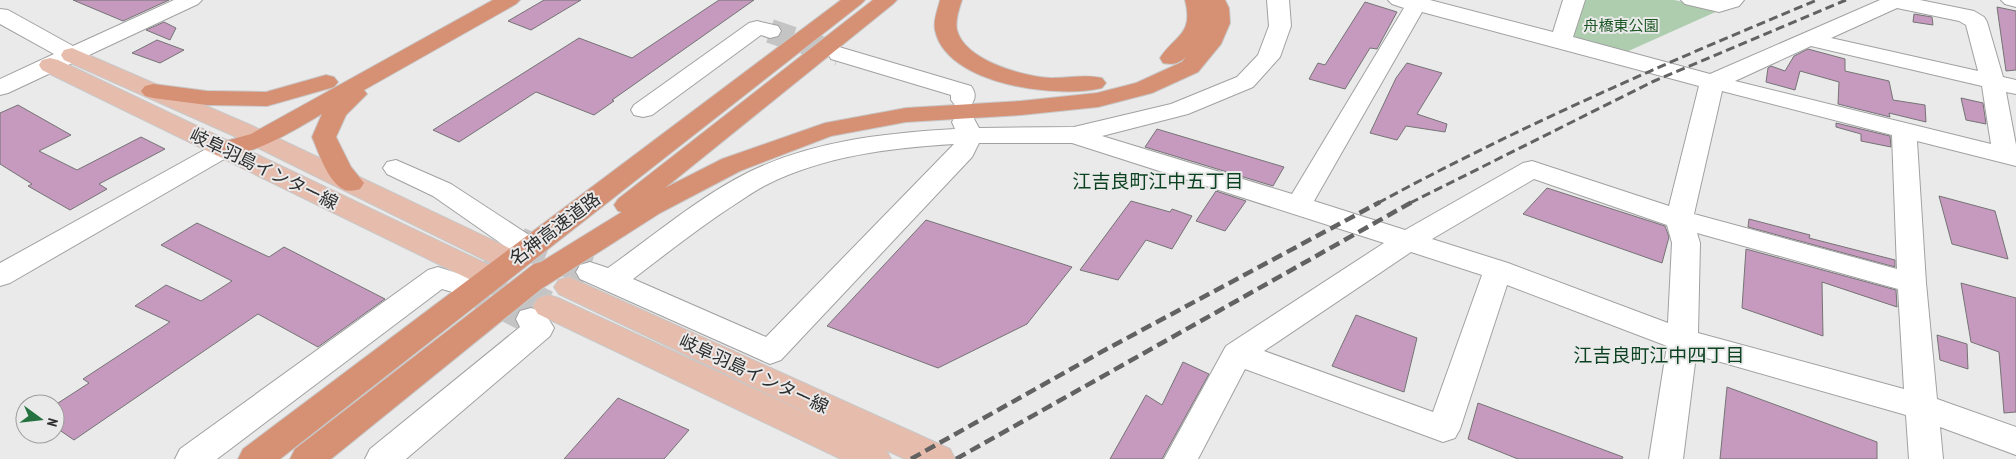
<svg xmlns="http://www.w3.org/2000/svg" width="2016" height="459" font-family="'PT Sans Narrow','Noto Sans JP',sans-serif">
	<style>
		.green { fill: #aecdaf }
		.building { fill: #c59abe; stroke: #757475 }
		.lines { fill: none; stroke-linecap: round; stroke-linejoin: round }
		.minor-tunnel-far1 { stroke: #c4c4c5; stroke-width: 24; stroke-dasharray: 24 12; stroke-linecap: butt }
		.minor-tunnel { stroke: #c4c4c5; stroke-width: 30; stroke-dasharray: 30 15; stroke-linecap: butt }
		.major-tunnel { stroke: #c4c4c5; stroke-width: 30; stroke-dasharray: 30 15; stroke-linecap: butt }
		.minor-casing { stroke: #a1a1a2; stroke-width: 2 }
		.major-casing { stroke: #c8c8c8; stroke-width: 2 }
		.highway-casing { stroke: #c8c8c8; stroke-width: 2 }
		.minor { fill: #fff; fill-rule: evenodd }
		.major { fill: #e6bcac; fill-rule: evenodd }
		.highway { fill: #d69074; fill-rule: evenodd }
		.rail-far1 { stroke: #626263; stroke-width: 3; stroke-dasharray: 9 4.5; stroke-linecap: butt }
		.rail { stroke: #626263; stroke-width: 4.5; stroke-dasharray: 11 5.5; stroke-linecap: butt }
		.labels { text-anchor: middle; stroke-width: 4; stroke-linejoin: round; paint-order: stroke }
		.far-park-label { font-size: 15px; fill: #1d5725; stroke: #eaeaeb }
		.street-label { font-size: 18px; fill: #2d2d2d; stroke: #eaeaeb }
		.neighbourhood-label { font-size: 19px; fill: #0c4221; stroke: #eaeaeb }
	</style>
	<rect width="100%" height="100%" fill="#eaeaeb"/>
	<path class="green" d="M1582 0H1674L1720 10 1624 53 1571 40Z"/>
	<path class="building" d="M73 0H169L123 21Z
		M544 0H581L531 30 508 21Z
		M719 0H754L612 100 614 101 594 115 536 92 459 142 433 130 579 38 632 58Z
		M1365 2 1397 12 1377 49 1370 48 1345 89 1309 79 1318 63 1325 65Z
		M1997 7 2016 11V70L2006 71Z
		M1914 14 1932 17 1933 25 1913 22Z
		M164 22 176 28 170 40 146 30Z
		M157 40 184 50 160 63 132 53Z
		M1808 49 1845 59V71L1889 81 1893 100 1925 105 1926 122 1889 113 1890 117 1838 104 1839 82 1800 71 1795 90 1766 82 1768 68 1771 66 1785 71 1794 56Z
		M1407 63 1442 73 1417 114 1447 124 1445 132 1406 126 1397 140 1370 133 1396 78Z
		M1961 98 1983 103 1986 124 1966 120Z
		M18 105 71 135 39 151 77 170 141 137 165 149 99 184 107 189 70 210 28 186 32 184 0 164V113Z
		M1836 123 1890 136 1891 147 1861 141V134L1836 127Z
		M1157 129 1284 167 1273 186 1145 147Z
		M1547 188 1665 226 1669 237 1662 263 1523 214Z
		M1216 191 1246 201 1225 231 1196 221Z
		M1939 196 1995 211 2008 259 1952 244Z
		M1131 201 1170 212 1172 209 1192 216 1172 249 1146 240 1118 280 1080 270Z
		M1749 219 1810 235 1809 238 1895 260V267L1748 227Z
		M926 220 1072 267 1027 324 938 368 827 326Z
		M197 223 269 257 284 247 385 299 318 347 258 314 74 440 55 427V405L89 383 83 379 170 322 135 306 166 285 201 301 232 281 161 245Z
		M1746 249 1896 290 1897 307 1822 282 1823 336 1742 308Z
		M1961 283 2016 298V412L2004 413 1999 352 1971 342Z
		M1356 315 1417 338 1404 392 1332 366Z
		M1937 335 1967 344 1968 369 1940 360Z
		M1183 362 1209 374 1162 459H1110L1146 395 1162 405Z
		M1727 387 1877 442V459H1720Z
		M618 398 689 430 664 459H564Z
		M1478 403 1623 457 1622 459H1518L1468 439Z"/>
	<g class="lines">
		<path class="minor-tunnel-far1" d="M770 31 839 54"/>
		<path class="minor-tunnel" d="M519 242 590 272
			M462 285 531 319"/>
		<path class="major-tunnel" d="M479 272 548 306"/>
		<g class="minor-casing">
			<path id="minor" d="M174 0H202L198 4 8 93 0 95V79L54 54 0 24V9L8 10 73 46Z
				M1267 0H1289L1291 26 1280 57 1253 87 1188 114 1102 136 1292 194 1404 8 1392 4 1388 0H1430L1553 32 1563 0H1585L1573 37 1710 74 1880 0H1920L1974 11 1984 17 1987 22 2003 77 2016 80V94L2006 92 2016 145V166L1917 141 1926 283 1937 399 2016 427V455L1940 427 1943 459H1909L1906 415 1696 355 1683 459H1649L1667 346 1507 285 1460 429 1455 438 1443 442 1245 369 1198 459H1164L1226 346 1384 243 1072 143H979L972 157 781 360 770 364 580 279 576 272 580 265 590 262 608 268C652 237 699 197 747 173 811 141 885 133 955 129L952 122 955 117 964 115 973 117 979 128 1074 127 1171 104 1237 77 1258 55 1269 26ZM1897 8 1959 21 1966 25 1978 71 1831 38ZM1422 12 1699 86 1669 206 1532 161 1523 163 1405 230 1314 201ZM1811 46 1982 86 1991 144 1735 81ZM1722 91 1892 135 1897 269 1694 214ZM954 144 766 337 633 279C667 253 701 226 737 203 746 197 756 190 766 185 824 156 889 148 954 144ZM1534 179 1667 225 1672 243 1668 323 1508 263 1432 239ZM1697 233 1898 289 1904 389 1698 333 1700 243ZM1411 252 1482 275 1433 412 1264 351Z
				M1681 0H1744L1739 6 1719 12 1685 4Z
				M2001 0H2016V7L2005 4Z
				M757 21 778 26 781 31 778 36 770 38 761 35 652 115 643 117 634 115 631 110 634 105 749 23Z
				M839 47 971 86C976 93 976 98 971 105L963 107 955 105 951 100V95L831 59 828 54 831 49Z
				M224 141 233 144 237 149 233 154 10 283 0 286V263L215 144Z
				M396 160 451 184 529 235 533 242 529 249 519 251 509 249 433 196 387 174 383 168 387 162Z
				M438 267 472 278 477 285 472 292 462 295 442 289 217 459H175L180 449 428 270Z
				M531 308C543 312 548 317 554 328L550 336 406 459H365L370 449 520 327 516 319 520 311Z"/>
		</g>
		<g class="major-casing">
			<path id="major" d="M72 48 250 125 511 249 515 256 511 263 501 266 491 263 232 135 64 60 61 55 64 50Z
				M50 58 58 60 489 265 493 272 489 279 479 282 469 279 42 70 39 65 42 60Z
				M569 277 950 449 955 459H905L886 450 891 459H841L538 314 533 306 538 298 548 295 558 298 837 427 559 294 554 287 559 280Z"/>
		</g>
		<g class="highway-casing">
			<path id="highway" d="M493 0H520L516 4 364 90 367 94 346 115 336 137 351 167 364 183 360 189C354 191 347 192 341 188 326 177 319 153 312 137L322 114C296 129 245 162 215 154L211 149 215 144 251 134Z
				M841 0H865L861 4 280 459H238L243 449Z
				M873 0H897L893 4 665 188 722 159 825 123 906 108 1021 101 1097 93 1136 83 1182 62 1186 57C1178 64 1173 65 1163 63L1160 58C1175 35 1194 35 1185 0H1225L1229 8 1230 23 1221 44 1198 72 1152 93 1098 107 1021 115 906 122 831 136 740 171 660 213 541 289 331 459H290L295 449 534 264 541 262 622 212 618 211 614 205 618 199Z
				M940 0H962C959 9 955 21 957 30 965 61 1025 77 1052 78 1069 78 1086 74 1102 78L1106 83 1102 88C1058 99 946 85 935 30 933 20 938 9 940 0Z
				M326 75 334 77 338 82 334 87 267 106 207 105 153 98 145 96 141 91 145 86 153 84 207 91 266 92Z"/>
		</g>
		<use href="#minor" class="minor"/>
		<use href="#major" class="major"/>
		<use href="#highway" class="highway"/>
		<path class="rail-far1" d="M1378 203C1520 126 1668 62 1817 0
			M1410 203 1652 82 1846 0"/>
		<path class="rail" d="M911 459 1103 351 1380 202
			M956 459 1412 202"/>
	</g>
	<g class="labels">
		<g class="far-park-label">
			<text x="1621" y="31">舟橋東公園</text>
		</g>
		<g class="street-label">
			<text transform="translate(264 169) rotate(26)" y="6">岐阜羽島インター線</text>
			<text transform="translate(555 229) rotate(-37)" y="6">名神高速道路</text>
			<text transform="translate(754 374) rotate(25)" y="6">岐阜羽島インター線</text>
		</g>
		<g class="neighbourhood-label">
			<text x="1158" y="188">江吉良町江中五丁目</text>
			<text x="1659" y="362">江吉良町江中四丁目</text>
		</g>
	</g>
	<g transform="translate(40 419) rotate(105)"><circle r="24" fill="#eaeaeb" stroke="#9e9e9f"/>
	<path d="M0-4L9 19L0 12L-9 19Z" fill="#257240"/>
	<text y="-8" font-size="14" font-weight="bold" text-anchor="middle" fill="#2d2d2d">N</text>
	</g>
</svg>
